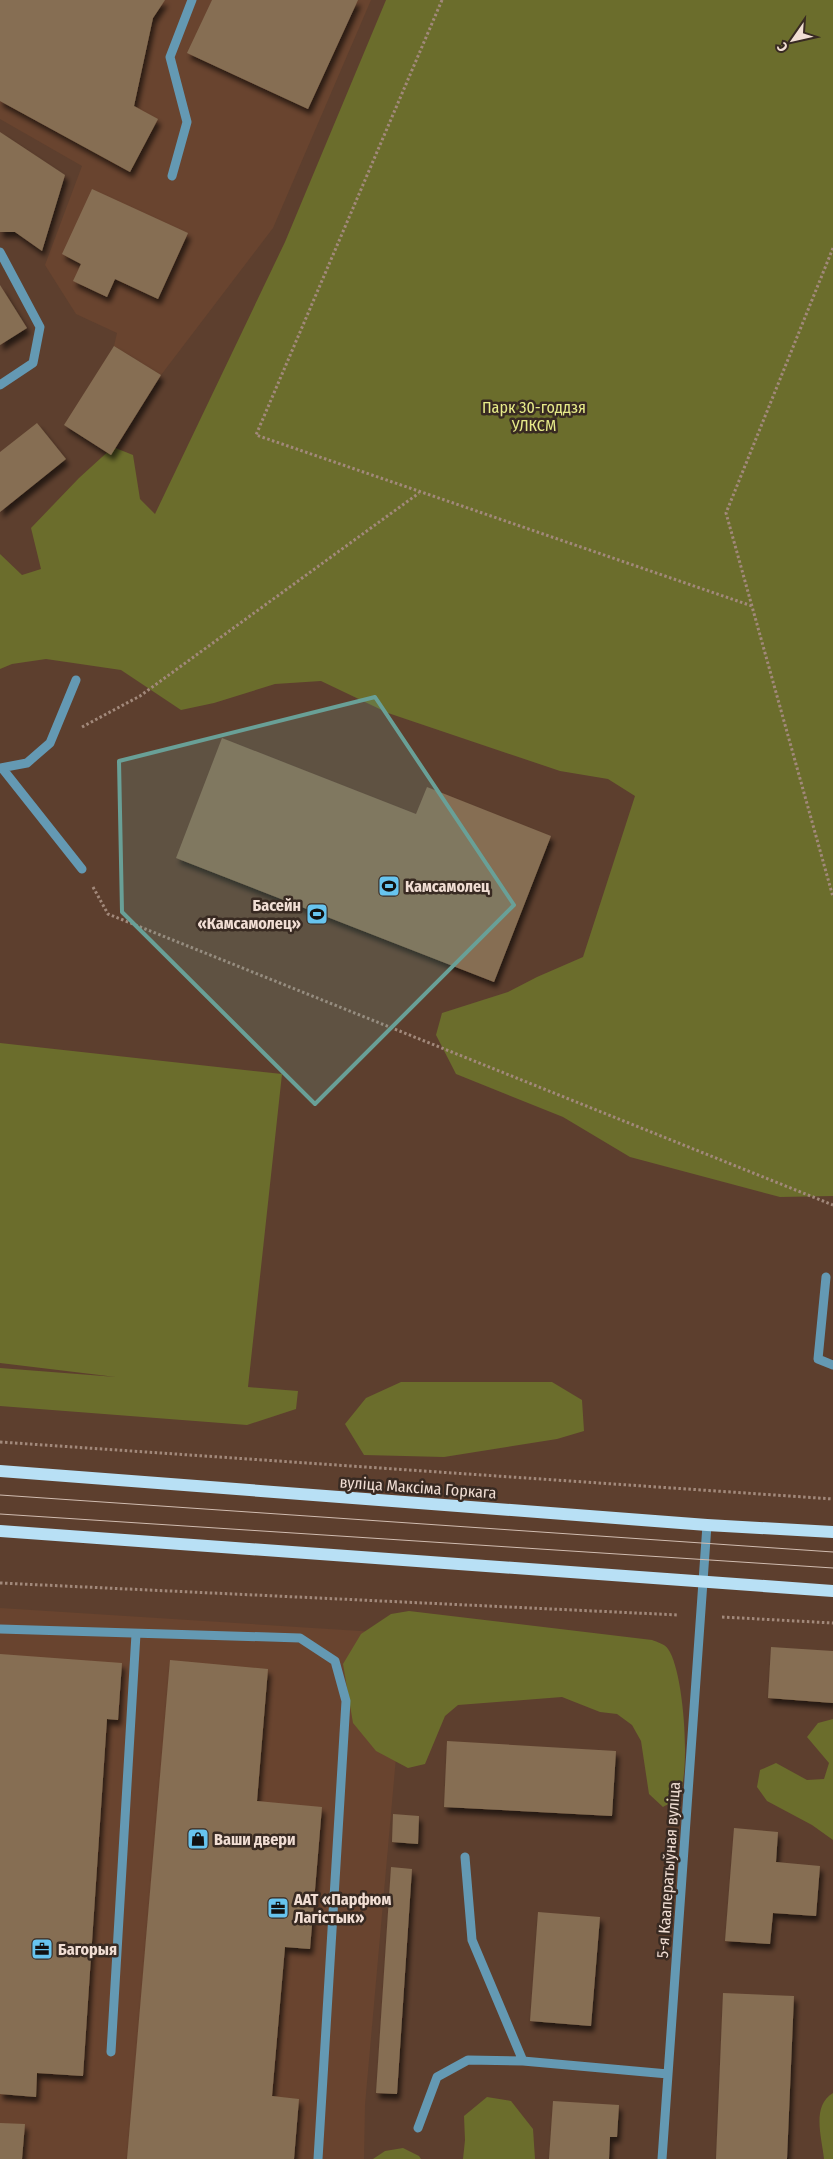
<svg xmlns="http://www.w3.org/2000/svg" width="833" height="2159" font-family="'Fira Sans Condensed',sans-serif">
	<style>
		.built { fill: #69442f }
		.green { fill: #6b6d2c }
		.building { fill: #866e53; filter: url(#shadow) }
		.lines { fill: none; stroke-linecap: round; stroke-linejoin: round }
		.path { stroke: #a2897b; stroke-width: 3; stroke-dasharray: 2.5 2.5; stroke-linecap: butt }
		.minor { stroke: #6499b3; stroke-width: 9 }
		.major { stroke: #b8e0f5; stroke-width: 12 }
		.tram { stroke: #d1bcb0; stroke-width: 1 }
		.marked { fill: #69a097; fill-opacity: 0.2; stroke: #69a097; stroke-width: 4; stroke-linejoin: round }
		.labels { text-anchor: middle; stroke-width: 5; stroke-linejoin: round; paint-order: stroke }
		.park-label { font-size: 16px; fill: #e6ea89; stroke: #382a22 }
		.poi-label { font-size: 16px; font-weight: bold; fill: #f1ded4; stroke: #382a22; text-anchor: start }
		.street-label { font-size: 16px; fill: #f1ded4; stroke: #382a22 }
	</style>
	<defs>
		<filter id="shadow"><feDropShadow dx="3" dy="5.5" stdDeviation="2.5" flood-color="#0009"/></filter>
	</defs>
	<rect width="100%" height="100%" fill="#5d3f2e"/>
	<path class="built" d="M0 0H371L273 228 161 375 114 346 117 333 76 314 45 265 82 166 0 119Z
		M0 1608 407 1634 365 2105 364 2159H0Z"/>
	<path class="green" d="M386 0H833V1196L780 1197 630 1157 563 1117 456 1074 436 1035 442 1013 508 992 537 977 583 957 635 796 608 779 560 771 388 713 321 681 275 684 214 703 181 710 121 670 46 659 12 664 0 669V554L22 575 41 569 31 528 79 478 113 447 133 455 140 499 155 514 285 242Z
		M0 1043 282 1074 248 1387 298 1391 296 1409 247 1425 0 1406V1368L116 1377 0 1363Z
		M401 1382H552L582 1400 584 1431 557 1439 444 1457 364 1455 345 1424 366 1398Z
		M409 1611 652 1640C657 1642 665 1644 668 1649 684 1671 691 1772 679 1796 676 1801 668 1804 663 1807L649 1794 641 1741 632 1725 617 1714 600 1712 562 1697 458 1705 445 1716 425 1764 408 1768 376 1751 353 1723 343 1664 361 1634 391 1614Z
		M833 1719V1840L812 1825 767 1801 757 1787 760 1770 776 1763 807 1780 824 1779 829 1763 807 1737 818 1723Z
		M833 2093V2159H824C822 2138 811 2106 833 2093Z
		M487 2097 511 2101 533 2129 535 2159H463L465 2140 464 2116Z
		M403 2148 419 2156 421 2159H373L385 2151Z"/>
	<path class="building" d="M0 0H165L153 18 134 106 158 119 130 172 0 101Z
		M212 0H358L308 109 187 53Z
		M0 132 65 175 42 251 15 232H0Z
		M92 189 188 233 158 299 115 279 107 297 73 281 81 264 62 254Z
		M0 285 27 328 0 345Z
		M114 346 161 375 111 455 64 425Z
		M37 423 66 459 0 512V452Z
		M222 738 416 814 427 787 551 836 494 982 176 858Z
		M771 1647 833 1651V1703L768 1698Z
		M0 1654 122 1663 118 1720 107 1719 83 2076 37 2073 36 2097 0 2094Z
		M170 1660 268 1669 257 1801 322 1807 310 1949 285 1947 272 2096 299 2099 294 2159H127Z
		M447 1741 616 1751 612 1816 444 1807Z
		M393 1814 419 1816 418 1844 392 1842Z
		M734 1828 778 1832 776 1862 820 1866 816 1916 773 1913 770 1944 725 1941Z
		M391 1867 412 1869 397 2094 376 2093Z
		M538 1912 600 1917 591 2026 530 2021Z
		M723 1993 794 1996 787 2159H716Z
		M553 2101 619 2105 617 2137H610L609 2159H549Z
		M0 2123 25 2124 22 2159H0Z"/>
	<g class="lines">
		<path class="path" d="M442 0 256 435 752 606
			M833 248 726 513 833 897
			M82 727 140 696 419 493
			M93 887 108 914 833 1205
			M0 1442 833 1499
			M0 1583 679 1615
			M722 1617 833 1623"/>
		<path class="minor" d="M172 176 187 122 170 57 192 0
			M0 252 40 327 33 363 0 385
			M0 768 27 763 50 743 76 680
			M2 768 82 869
			M826 1277 818 1359 833 1365
			M0 1629 300 1638 335 1661 346 1701 318 2159
			M465 1857 472 1940 523 2061
			M111 2052 136 1634
			M418 2128 437 2077 468 2060 523 2061 668 2074
			M662 2159 707 1525"/>
		<path class="major" d="M0 1471 707 1525 833 1532
			M0 1531 833 1591"/>
		<path class="tram" d="M0 1495 833 1552
			M0 1514 833 1568"/>
	</g>
	<path class="marked" d="M375 697 514 905 315 1104 122 912 119 761Z"/>
	<defs>
		<g id="stadium-square" transform="scale(1.125)"><rect x="-9" y="-9" width="18" height="18" rx="4" fill="#67c4ef" stroke="#382a22"/><path d="M0-5a6.5 5 0 1 0 0 10a6.5 5 0 1 0 0-10ZM-3.5-1.8h7v3.6h-7Z" fill="#111"/></g>
		<g id="shop-square" transform="scale(1.125)"><rect x="-9" y="-9" width="18" height="18" rx="4" fill="#67c4ef" stroke="#382a22"/><path d="M-5-2.5h2.3a2.7 3.5 0 0 1 5.4 0H5L5.5 6h-11ZM-1.5-2.5h3a1.5 2.3 0 0 0-3 0Z" fill="#111"/></g>
		<g id="office-square" transform="scale(1.125)"><rect x="-9" y="-9" width="18" height="18" rx="4" fill="#67c4ef" stroke="#382a22"/><path d="M-6-3h4V-5.5h4V-3h4V5H-6ZM-1-4.5V-3h2v-1.5ZM-6 0V1H6V0Z" fill="#111"/></g>
	</defs>
	<g fill-rule="evenodd">
		<use href="#stadium-square" x="389" y="886"/>
		<use href="#stadium-square" x="317" y="914"/>
		<use href="#shop-square" x="198" y="1839"/>
		<use href="#office-square" x="278" y="1908"/>
		<use href="#office-square" x="42" y="1949"/>
	</g>
	<g class="labels">
		<g class="park-label">
			<text x="534" y="413">Парк 30-годдзя<tspan x="534" dy="18">УЛКСМ</tspan></text>
		</g>
		<g class="poi-label">
			<text x="405" y="892">Камсамолец</text>
			<text x="301" y="911" text-anchor="end">Басейн<tspan x="301" dy="18">«Камсамолец»</tspan></text>
			<text x="214" y="1845">Ваши двери</text>
			<text x="294" y="1905">ААТ «Парфюм<tspan x="294" dy="18">Лагістык»</tspan></text>
			<text x="58" y="1955">Багорыя</text>
		</g>
		<g class="street-label">
			<text transform="translate(418 1487) rotate(4)" y="6">вуліца Максіма Горкага</text>
			<text transform="translate(668 1870) rotate(-86)" y="6">5-я Кааператыўная вуліца</text>
		</g>
	</g>
	<g transform="translate(793 40) rotate(236)" stroke="#382a22" stroke-width="4" paint-order="stroke">
	<path d="M0-4L9 19L0 12L-9 19Z" fill="#f1ded4"/>
	<text y="-8" font-size="14" font-weight="bold" text-anchor="middle" fill="#f1ded4">С</text>
	</g>
</svg>
